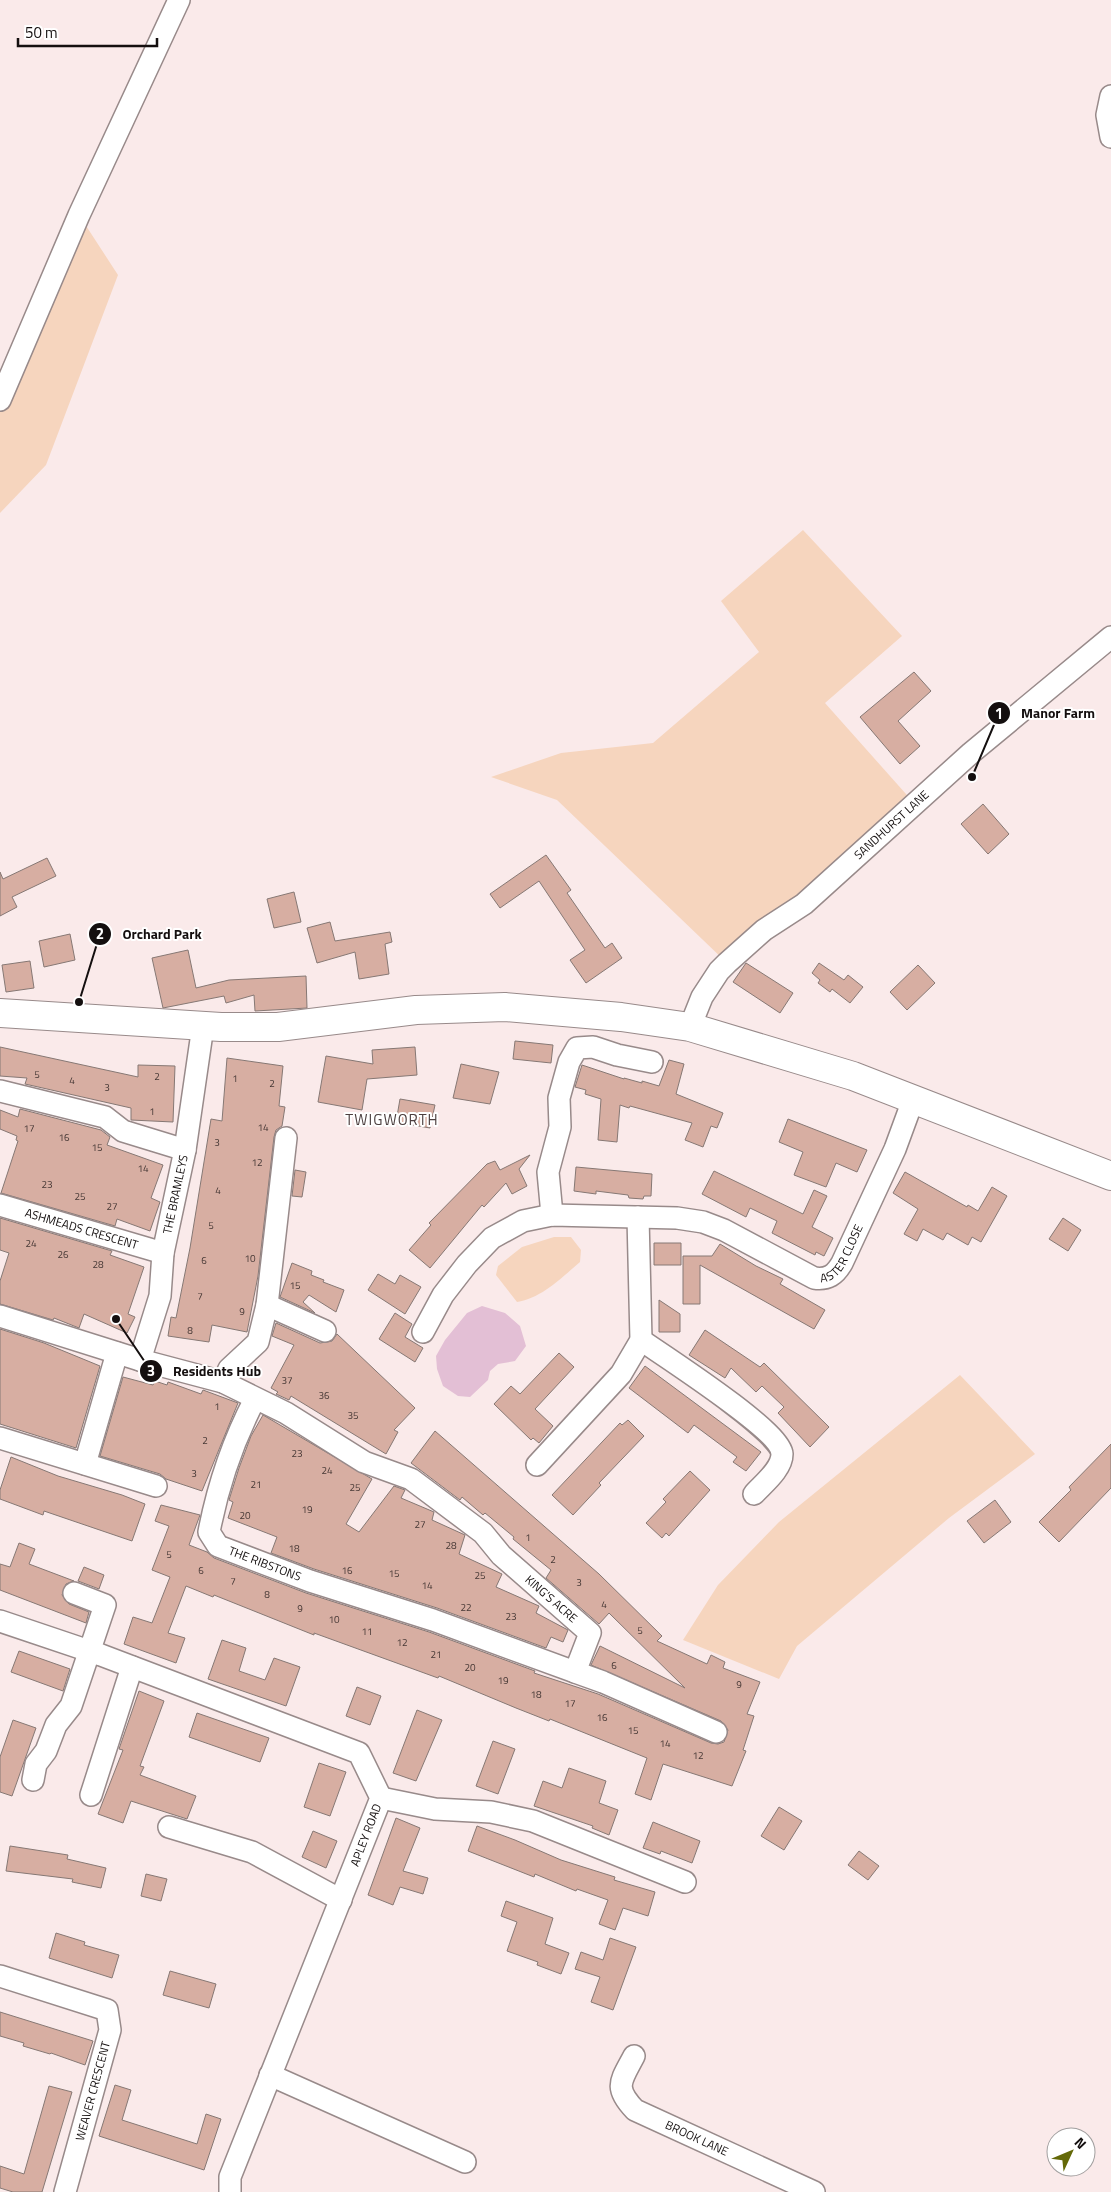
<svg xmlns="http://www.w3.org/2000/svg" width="1111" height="2192" font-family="'Titillium Web',sans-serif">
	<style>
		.green { fill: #f6d5be }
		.water { fill: #e3bfd5 }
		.building { fill: #d7aea2; stroke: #867874 }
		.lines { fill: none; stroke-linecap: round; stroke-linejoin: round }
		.minor-casing { stroke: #988a8a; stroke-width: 24 }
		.primary-casing { stroke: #988a8a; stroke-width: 30 }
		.minor { stroke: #fff; stroke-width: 21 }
		.primary { stroke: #fff; stroke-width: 28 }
		.labels { text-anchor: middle; stroke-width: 4; stroke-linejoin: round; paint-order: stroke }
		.number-label { font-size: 10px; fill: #453734 }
		.street-label { font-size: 12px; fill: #140f0f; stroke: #fff }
		.quarter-label { font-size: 15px; letter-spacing: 1px; fill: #4d4040; stroke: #fff }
		.leader { fill: none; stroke: #140f0f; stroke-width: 2 }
		.callout-dot { fill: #140f0f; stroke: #fff; stroke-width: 2 }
		.mark-label { font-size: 15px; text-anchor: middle; font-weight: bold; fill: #fff }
		.callout-label { font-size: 14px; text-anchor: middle; font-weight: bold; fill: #140f0f; stroke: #fff; stroke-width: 4; stroke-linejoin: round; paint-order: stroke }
	</style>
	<rect width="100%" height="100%" fill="#faeaea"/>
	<path class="green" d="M79 215 118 275 46 465 0 513V400Z
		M803 530 902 636 825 703 914 803 727 963 557 800 491 777 561 753 653 743 759 652 721 601Z
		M554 1237H571L581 1250 580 1262C561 1278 542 1298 517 1302L496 1275 498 1266 522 1247Z
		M960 1375 1035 1454 949 1518 797 1646 779 1679 683 1640 718 1585 779 1522Z"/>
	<path class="water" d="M482 1306 505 1313 520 1326 526 1346 515 1361 498 1364 490 1371 488 1380 470 1397 458 1396 443 1386 437 1369 436 1356 445 1340 467 1313Z"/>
	<path class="building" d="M914 672 931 691 898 721 920 746 900 764 860 717Z
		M983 804 1009 834 988 854 961 824Z
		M546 855 571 890 567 893 605 948 612 943 622 958 586 983 570 960 585 950 539 881 500 908 490 894Z
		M47 858 56 876 12 897 17 907 0 916V872L3 879Z
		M294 892 301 922 274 928 267 899Z
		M330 922 335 941 390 932 392 942 385 944 389 974 359 979 355 952 317 963 307 928Z
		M70 934 75 960 44 967 39 941Z
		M188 950 196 988 229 980 306 976 307 1008 255 1011 254 995 226 1003 224 996 163 1008 152 958Z
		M30 961 34 988 6 992 2 965Z
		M746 963 793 993 780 1013 733 982Z
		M819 963 844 980 848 975 863 987 850 1003 832 989 830 992 818 983 820 980 812 973Z
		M918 965 935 983 907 1010 890 992Z
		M515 1041 553 1045 551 1063 513 1059Z
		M0 1047 138 1077V1065L175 1066 173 1122 131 1120V1108L25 1084 27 1078 0 1076Z
		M415 1047 417 1075 367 1079 362 1110 318 1102 326 1056 373 1064 372 1050Z
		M227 1058 283 1066 279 1106 285 1107 282 1126 276 1130 274 1137 258 1276 247 1332 212 1325 209 1342 168 1336 171 1317 176 1318 190 1248 211 1119 222 1121Z
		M669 1060 684 1064 676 1094 723 1113 717 1128 711 1126 703 1147 685 1140 692 1123 630 1106 629 1108 620 1105 617 1142 598 1140 601 1099 585 1094 586 1090 575 1087 582 1065 624 1079V1078L642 1083V1081L659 1086Z
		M461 1064 499 1072 490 1104 453 1098Z
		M400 1099 435 1105 430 1128 396 1122Z
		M20 1109 101 1130 110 1137 107 1145 163 1165 151 1198 160 1202 150 1231 117 1219 115 1226 1 1193 18 1141 16 1140 17 1136 0 1129V1110L18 1117Z
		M788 1119 867 1150 857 1172 836 1163 826 1187 794 1175 803 1152 779 1142Z
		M530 1155 519 1169 527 1186 512 1194 506 1183 484 1207 482 1205 430 1268 409 1250 431 1225 429 1223 487 1164 495 1161 500 1170Z
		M576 1167 652 1174 651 1196H644L643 1199 629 1198 628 1195 596 1191V1194L574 1191Z
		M295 1170 306 1172 302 1197 292 1196Z
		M714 1171 803 1214 814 1190 827 1196 812 1227 833 1238 824 1256 816 1252 815 1255 772 1233 777 1221 750 1208 746 1217 702 1194Z
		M905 1172 967 1207 968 1205 978 1211 992 1187 1007 1196 981 1242 972 1237 968 1245 947 1233 943 1240 923 1229 917 1241 904 1234 918 1209 893 1193Z
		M0 1218 112 1251 110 1255 144 1267 128 1314 135 1317 127 1333 84 1314 79 1328 54 1318 53 1320 0 1304V1281L9 1253 0 1250Z
		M1063 1218 1081 1230 1068 1251 1049 1239Z
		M654 1243H681V1265H654Z
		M720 1244 756 1266 783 1279 780 1284 825 1310 814 1329 700 1265V1304H683V1256H712Z
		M292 1263 312 1271 311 1275 324 1280 323 1282 344 1290 336 1312 309 1295 303 1302 315 1313 280 1297Z
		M378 1274 395 1284 400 1275 421 1287 405 1314 368 1290Z
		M659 1300 680 1314V1332H659Z
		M395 1313 412 1324 405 1337 423 1348 415 1362 379 1339Z
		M276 1323 320 1343 332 1341 337 1334 415 1408 394 1430 398 1432 386 1454 291 1396 289 1400 276 1394 278 1392 271 1388 294 1345 272 1336Z
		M0 1329 44 1343 100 1366 76 1448 0 1424Z
		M705 1330 760 1367 764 1363 829 1427 810 1447 778 1413 784 1407 762 1386 756 1392 731 1368 725 1378 689 1355Z
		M559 1353 574 1367 535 1409 553 1426 539 1443 533 1438 531 1440 494 1404 511 1386 520 1394Z
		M645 1366 761 1452 746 1471 733 1462 737 1457 694 1425 688 1433 629 1388Z
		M123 1377 153 1385 155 1381 167 1385 168 1382 201 1394 203 1390 238 1403 202 1491 166 1479 160 1474 100 1456Z
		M263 1415 372 1479 346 1524 359 1532 394 1486 405 1490 401 1498 434 1512 432 1520 465 1535 459 1554 502 1574 496 1587 539 1606 536 1613 568 1630 563 1642 551 1637 546 1648 437 1608 314 1569 271 1553 277 1537 228 1518 233 1502 229 1500 239 1468 251 1436Z
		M628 1420 644 1436 599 1483 601 1485 573 1515 552 1495 620 1423 622 1425Z
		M435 1431 599 1574 662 1636 657 1641 707 1664 711 1655 725 1662 723 1668 760 1682 747 1714 754 1716 743 1750 746 1751 732 1786 663 1764 651 1800 635 1794 647 1758 550 1719 549 1721 516 1708 439 1676 438 1678 314 1633V1635L214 1595 213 1597 186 1586 168 1633 185 1638 176 1663 124 1644 133 1617 152 1623 170 1577 152 1570 169 1526 155 1521 161 1505 200 1515 189 1545 207 1552 214 1558 306 1593 429 1632 535 1671 534 1673 598 1694 711 1743 718 1744 724 1742 728 1730 721 1721 591 1665 600 1646 685 1688 609 1613 599 1624 546 1578 551 1570 513 1539 514 1537 485 1513 483 1515 462 1497 460 1500 411 1463Z
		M1111 1444V1488L1059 1542 1039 1522 1071 1490 1069 1487Z
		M11 1457 58 1476 122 1495 145 1504 132 1541 85 1525 44 1511 43 1515 0 1499V1490Z
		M690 1471 710 1490 669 1536 666 1533 662 1538 646 1523 666 1502 663 1499Z
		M995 1500 1011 1522 984 1543 967 1521Z
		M19 1543 35 1549 29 1564 74 1581 66 1584 62 1595 69 1604 89 1612 86 1623 0 1590V1564L10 1567Z
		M84 1567 104 1575 99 1589 78 1581Z
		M222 1640 246 1648 239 1671 265 1680 274 1658 300 1667 286 1706 208 1679Z
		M19 1651 70 1669 63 1691 11 1672Z
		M357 1687 381 1696 370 1725 346 1716Z
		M139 1691 164 1701 140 1766 144 1767 140 1775 196 1796 187 1819 131 1801 123 1823 98 1814 123 1750 119 1749Z
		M417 1710 442 1720 416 1781 393 1773Z
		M197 1713 269 1738 260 1762 189 1737Z
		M13 1720 36 1728 12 1796 0 1792V1757Z
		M493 1741 515 1749 498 1794 476 1786Z
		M319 1763 346 1772 330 1816 304 1807Z
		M569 1768 606 1781 599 1803 618 1810 609 1835 592 1828 593 1826 534 1806 543 1781 562 1788Z
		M779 1807 802 1821 784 1850 761 1836Z
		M396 1818 420 1828 403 1871 428 1878 423 1894 400 1887 393 1905 368 1895Z
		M653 1822 700 1841 692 1863 661 1851 660 1854 643 1848Z
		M477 1826 515 1840 561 1860 615 1877 614 1880 655 1892 648 1916 623 1908 615 1930 599 1924 608 1900 577 1889 576 1891 535 1874 534 1877 468 1851Z
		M313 1831 337 1841 326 1868 302 1857Z
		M10 1846 68 1855 67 1859 106 1868 101 1888 72 1882 73 1879 6 1871Z
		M859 1851 879 1866 868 1880 848 1865Z
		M146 1874 167 1879 161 1901 141 1896Z
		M506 1901 553 1918 545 1944 569 1953 561 1974 537 1965 538 1962 507 1951 517 1922 501 1916Z
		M56 1933 85 1942 84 1945 119 1955 112 1978 49 1958Z
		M610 1938 636 1947 613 2010 591 2002 600 1977 575 1969 581 1952 603 1960Z
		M170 1971 216 1984 209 2008 163 1995Z
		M0 2012 93 2041 85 2065 51 2053 50 2054 23 2046 24 2043 0 2036Z
		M115 2085 131 2090 122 2120 197 2144 206 2114 221 2119 204 2170 99 2136Z
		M49 2086 72 2092 42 2192H13L0 2188V2166L24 2174Z"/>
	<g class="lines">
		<g class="minor-casing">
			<g id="minor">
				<path d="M1111 96 1107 115 1111 137"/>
				<path d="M0 400 79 215 179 0"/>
				<path id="s1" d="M690 1027 702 997 719 971 727 963 764 930 804 904 971 753 1111 637"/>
				<path d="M0 1091 105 1117 123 1131 185 1150"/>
				<path id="s2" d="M0 1205 163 1253"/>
				<path d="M552 1215 548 1172 560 1127 559 1098 569 1062 577 1048 593 1047 617 1055 652 1062"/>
				<path d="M267 1305 325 1331"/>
				<path id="s3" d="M0 1316 140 1360 223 1382 286 1413 364 1462 411 1479 483 1533 501 1555 590 1633 575 1672 603 1682 716 1732"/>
				<path id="s4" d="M423 1332 443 1295 467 1264 492 1238 523 1221 552 1215 677 1218 703 1222 724 1230 814 1278C828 1280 835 1275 842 1263L895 1149 913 1100"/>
				<path d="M641 1340C664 1356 781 1431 782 1454 782 1469 764 1483 754 1494"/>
				<path id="s5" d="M140 1360 160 1296 163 1253 185 1150 203 1026"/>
				<path d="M223 1382 229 1369 258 1342 267 1305 286 1138"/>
				<path id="s6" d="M255 1399C233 1441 218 1485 209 1532L218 1546 310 1581 433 1620 575 1672"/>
				<path d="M0 1438 156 1486"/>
				<path d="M85 1464 117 1353"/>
				<path d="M537 1465 621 1374 641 1340 638 1217"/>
				<path d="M0 1621 101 1655 359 1753 381 1798 230 2177V2192"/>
				<path d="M33 1780 36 1764 46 1751 56 1725 71 1706 105 1605 74 1593"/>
				<path d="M91 1795 132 1667"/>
				<path d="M381 1798 435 1809 491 1812 533 1821 685 1882"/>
				<path d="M169 1827 252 1852 341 1900"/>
				<path d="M0 1976 107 2010 110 2030 65 2192"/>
				<path id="s7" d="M634 2056C621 2081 613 2087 635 2110L814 2192"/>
				<path d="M270 2075 465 2162"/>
			</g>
		</g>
		<g class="primary-casing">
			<path id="primary" d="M0 1013 221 1027H278L416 1010 505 1007 621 1017 690 1027 853 1076 1111 1176"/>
		</g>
		<use href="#minor" class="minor"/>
		<use href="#primary" class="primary"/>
	</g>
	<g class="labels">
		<g class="number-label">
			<text x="37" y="1078">5</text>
			<text x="157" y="1080">2</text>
			<text x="235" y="1082">1</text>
			<text x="72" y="1084">4</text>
			<text x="272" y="1087">2</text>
			<text x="107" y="1091">3</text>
			<text x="152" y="1115">1</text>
			<text x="263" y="1131">14</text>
			<text x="29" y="1132">17</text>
			<text x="64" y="1141">16</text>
			<text x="217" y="1146">3</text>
			<text x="97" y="1151">15</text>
			<text x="257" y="1166">12</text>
			<text x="143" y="1172">14</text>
			<text x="47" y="1188">23</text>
			<text x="218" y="1194">4</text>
			<text x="80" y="1200">25</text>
			<text x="112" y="1210">27</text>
			<text x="211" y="1229">5</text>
			<text x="31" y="1247">24</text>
			<text x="63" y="1258">26</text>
			<text x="250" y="1262">10</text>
			<text x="204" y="1264">6</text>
			<text x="98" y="1268">28</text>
			<text x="295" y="1289">15</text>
			<text x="200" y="1300">7</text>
			<text x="242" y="1315">9</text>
			<text x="190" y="1334">8</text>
			<text x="287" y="1384">37</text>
			<text x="324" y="1399">36</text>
			<text x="217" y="1410">1</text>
			<text x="353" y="1419">35</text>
			<text x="205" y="1444">2</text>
			<text x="297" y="1457">23</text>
			<text x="327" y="1474">24</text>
			<text x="194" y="1477">3</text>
			<text x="256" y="1488">21</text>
			<text x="355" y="1491">25</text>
			<text x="307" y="1513">19</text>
			<text x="245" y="1519">20</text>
			<text x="420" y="1528">27</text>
			<text x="528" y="1541">1</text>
			<text x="451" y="1549">28</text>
			<text x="294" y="1552">18</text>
			<text x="169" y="1558">5</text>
			<text x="553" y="1563">2</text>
			<text x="201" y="1574">6</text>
			<text x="347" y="1574">16</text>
			<text x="394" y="1577">15</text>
			<text x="480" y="1579">25</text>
			<text x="233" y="1585">7</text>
			<text x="579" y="1586">3</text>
			<text x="427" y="1589">14</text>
			<text x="267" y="1598">8</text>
			<text x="604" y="1608">4</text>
			<text x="466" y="1611">22</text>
			<text x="300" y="1612">9</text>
			<text x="511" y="1620">23</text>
			<text x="334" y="1623">10</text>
			<text x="640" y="1634">5</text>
			<text x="367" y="1635">11</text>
			<text x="402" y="1646">12</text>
			<text x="436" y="1658">21</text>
			<text x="614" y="1669">6</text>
			<text x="470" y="1671">20</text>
			<text x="503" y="1684">19</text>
			<text x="739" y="1688">9</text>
			<text x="536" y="1698">18</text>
			<text x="570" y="1707">17</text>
			<text x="602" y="1721">16</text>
			<text x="633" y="1734">15</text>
			<text x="665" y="1747">14</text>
			<text x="698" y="1759">12</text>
		</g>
		<g class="street-label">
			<text dy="4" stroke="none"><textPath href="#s1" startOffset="290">SANDHURST LANE</textPath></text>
			<text dy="4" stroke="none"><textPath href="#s5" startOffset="170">THE BRAMLEYS</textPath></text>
			<text dy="4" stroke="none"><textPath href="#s2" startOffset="85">ASHMEADS CRESCENT</textPath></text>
			<text dy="4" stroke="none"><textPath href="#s4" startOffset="499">ASTER CLOSE</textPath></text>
			<text dy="4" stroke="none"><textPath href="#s6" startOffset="208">THE RIBSTONS</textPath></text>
			<text dy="4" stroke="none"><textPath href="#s3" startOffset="630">KING'S ACRE</textPath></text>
			<text transform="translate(366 1835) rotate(-69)" y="4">APLEY ROAD</text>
			<text transform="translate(93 2091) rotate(-75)" y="4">WEAVER CRESCENT</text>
			<text dy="4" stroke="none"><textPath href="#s7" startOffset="129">BROOK LANE</textPath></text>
		</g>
		<g class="quarter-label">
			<text x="392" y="1125">TWIGWORTH</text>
		</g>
	</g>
	<path class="leader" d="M972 777L999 713M79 1002L100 934M116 1319L151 1371"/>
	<g class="callout-dot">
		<circle cx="972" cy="777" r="5"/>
		<circle cx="79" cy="1002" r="5"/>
		<circle cx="116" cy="1319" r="5"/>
		<circle cx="999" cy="713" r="12"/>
		<circle cx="100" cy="934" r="12"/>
		<circle cx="151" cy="1371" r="12"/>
	</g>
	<g class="mark-label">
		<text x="999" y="719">1</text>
		<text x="100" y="939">2</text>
		<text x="151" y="1376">3</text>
	</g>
	<g class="callout-label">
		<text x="1058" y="718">Manor Farm</text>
		<text x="162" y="939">Orchard Park</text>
		<text x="217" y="1376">Residents Hub</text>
	</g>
	<g transform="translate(1071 2152) rotate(46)"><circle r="24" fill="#ffffff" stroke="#a19f9f"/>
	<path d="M0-4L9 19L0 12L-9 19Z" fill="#646908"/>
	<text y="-8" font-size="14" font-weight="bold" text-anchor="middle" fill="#140f0f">N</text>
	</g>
	<path d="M18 38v8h139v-8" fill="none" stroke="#140f0f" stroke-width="2.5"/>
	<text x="25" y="38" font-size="15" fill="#140f0f" stroke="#ffffff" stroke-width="4" paint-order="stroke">50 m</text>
</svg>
